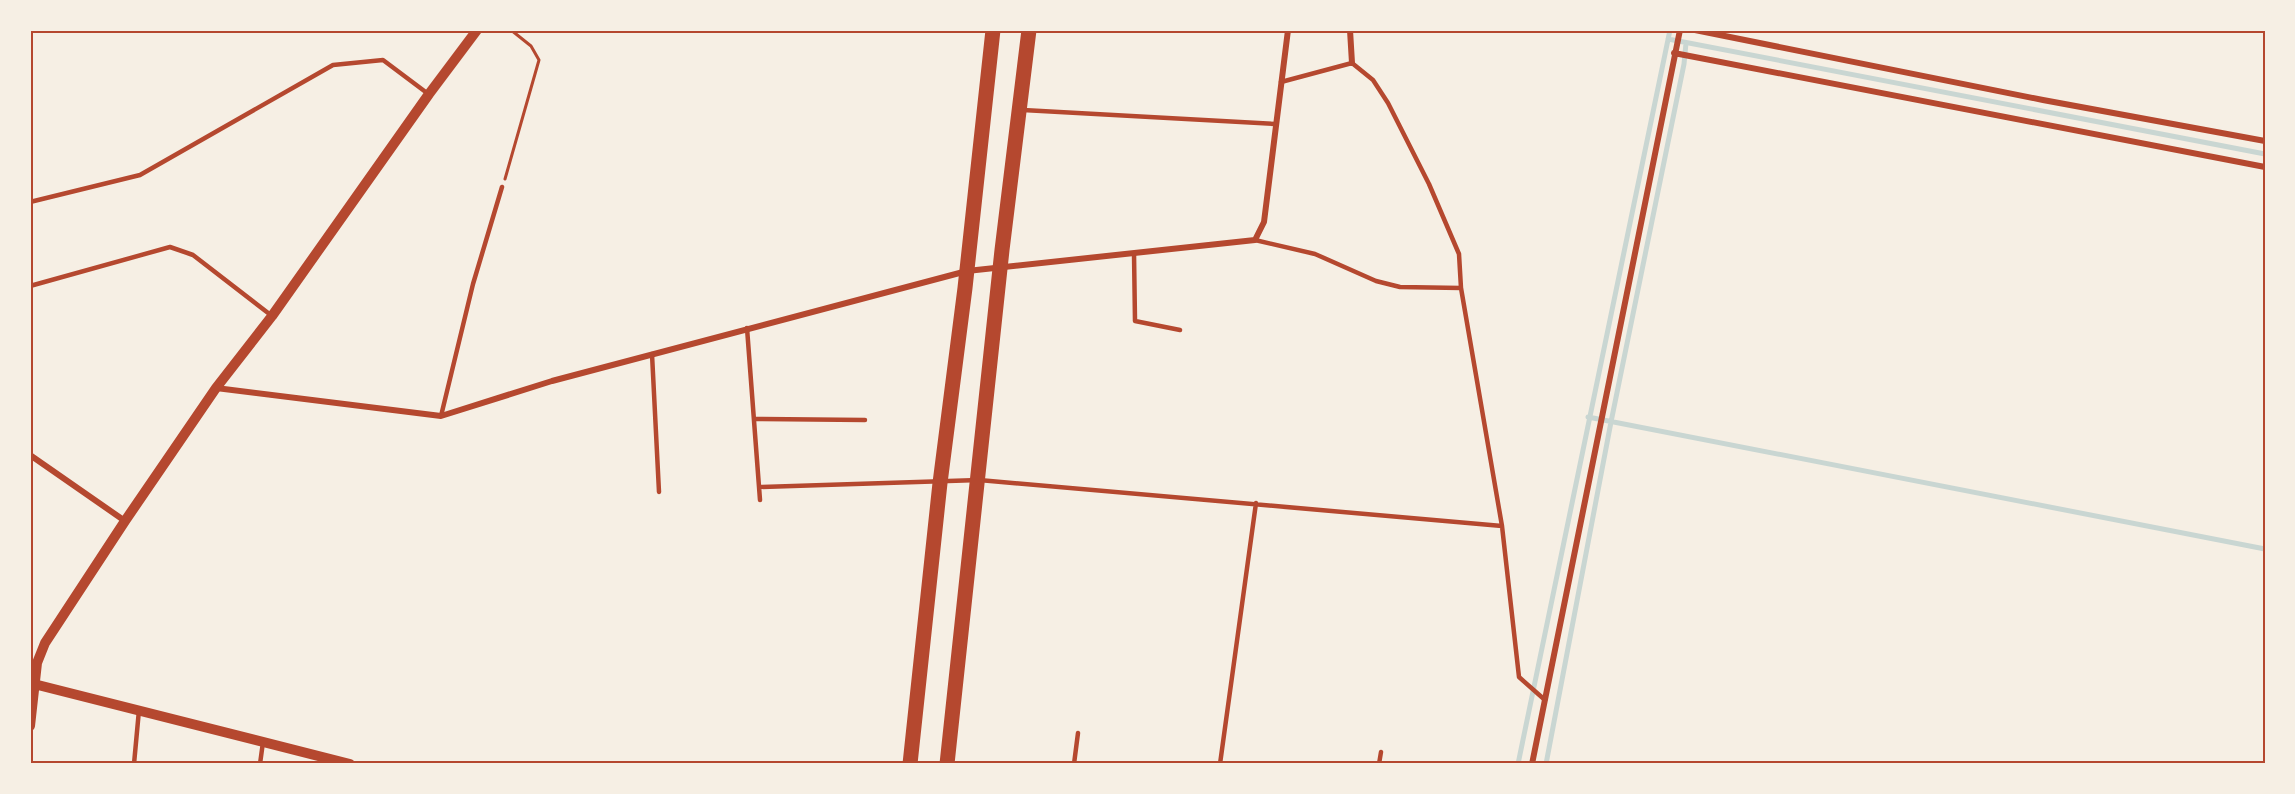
<svg xmlns="http://www.w3.org/2000/svg" width="2295" height="794" font-family="'DM Sans',sans-serif">
	<style>
		.lines { fill: none; stroke-linecap: round; stroke-linejoin: round }
		.stream { stroke: #c9d6d2; stroke-width: 5 }
		.path { stroke: #b5482f; stroke-width: 3 }
		.service { stroke: #b5482f; stroke-width: 4.5 }
		.minor { stroke: #b5482f; stroke-width: 6 }
		.tertiary { stroke: #b5482f; stroke-width: 10 }
		.primary { stroke: #b5482f; stroke-width: 15 }
		.neatline { fill: none; stroke: #b5482f; stroke-width: 2 }
	</style>
	<rect width="100%" height="100%" fill="#f6efe4"/>
	<g class="lines">
		<path class="stream" d="M1668 39 2265 154
			M1588 417 2265 549
			M1518 764 1670 30
			M1546 764 1611 422 1684 64 1686 43"/>
		<path class="path" d="M505 179 539 60 531 46 511 30"/>
		<path class="service" d="M1023 110 1275 124
			M30 202 140 175 333 65 383 60 427 93
			M1255 240 1315 254 1376 281 1400 287 1461 288 1459 254 1429 184 1388 103 1373 80 1352 63 1281 82
			M1134 253 1135 321 1180 330
			M30 286 170 247 193 255 272 316
			M1461 288 1502 526 1519 677 1545 700
			M747 328 760 500
			M652 354 659 492
			M441 416 473 284 502 187
			M754 419 865 420
			M759 487 979 480 1502 526
			M134 764 139 710
			M260 764 263 742
			M1074 764 1078 733
			M1220 764 1256 503
			M1379 764 1381 752"/>
		<path class="minor" d="M1350 30 1352 63
			M1695 30 2043 100 2265 141
			M1674 53 2265 167
			M216 388 441 416 552 381 967 271 1255 240 1264 222 1288 30
			M30 455 125 521
			M1532 764 1680 30"/>
		<path class="tertiary" d="M30 683 350 764
			M30 726 37 663 45 643 125 521 216 388 272 316 429 94 477 30"/>
		<path class="primary" d="M910 764 940 483 965 288 993 30
			M947 764 1002 250 1029 30"/>
	</g>
	<rect width="2295" height="794" fill="none" stroke="#f6efe4" stroke-width="63"/>
	<rect x="32" y="32" width="2232" height="730" class="neatline"/>
</svg>
